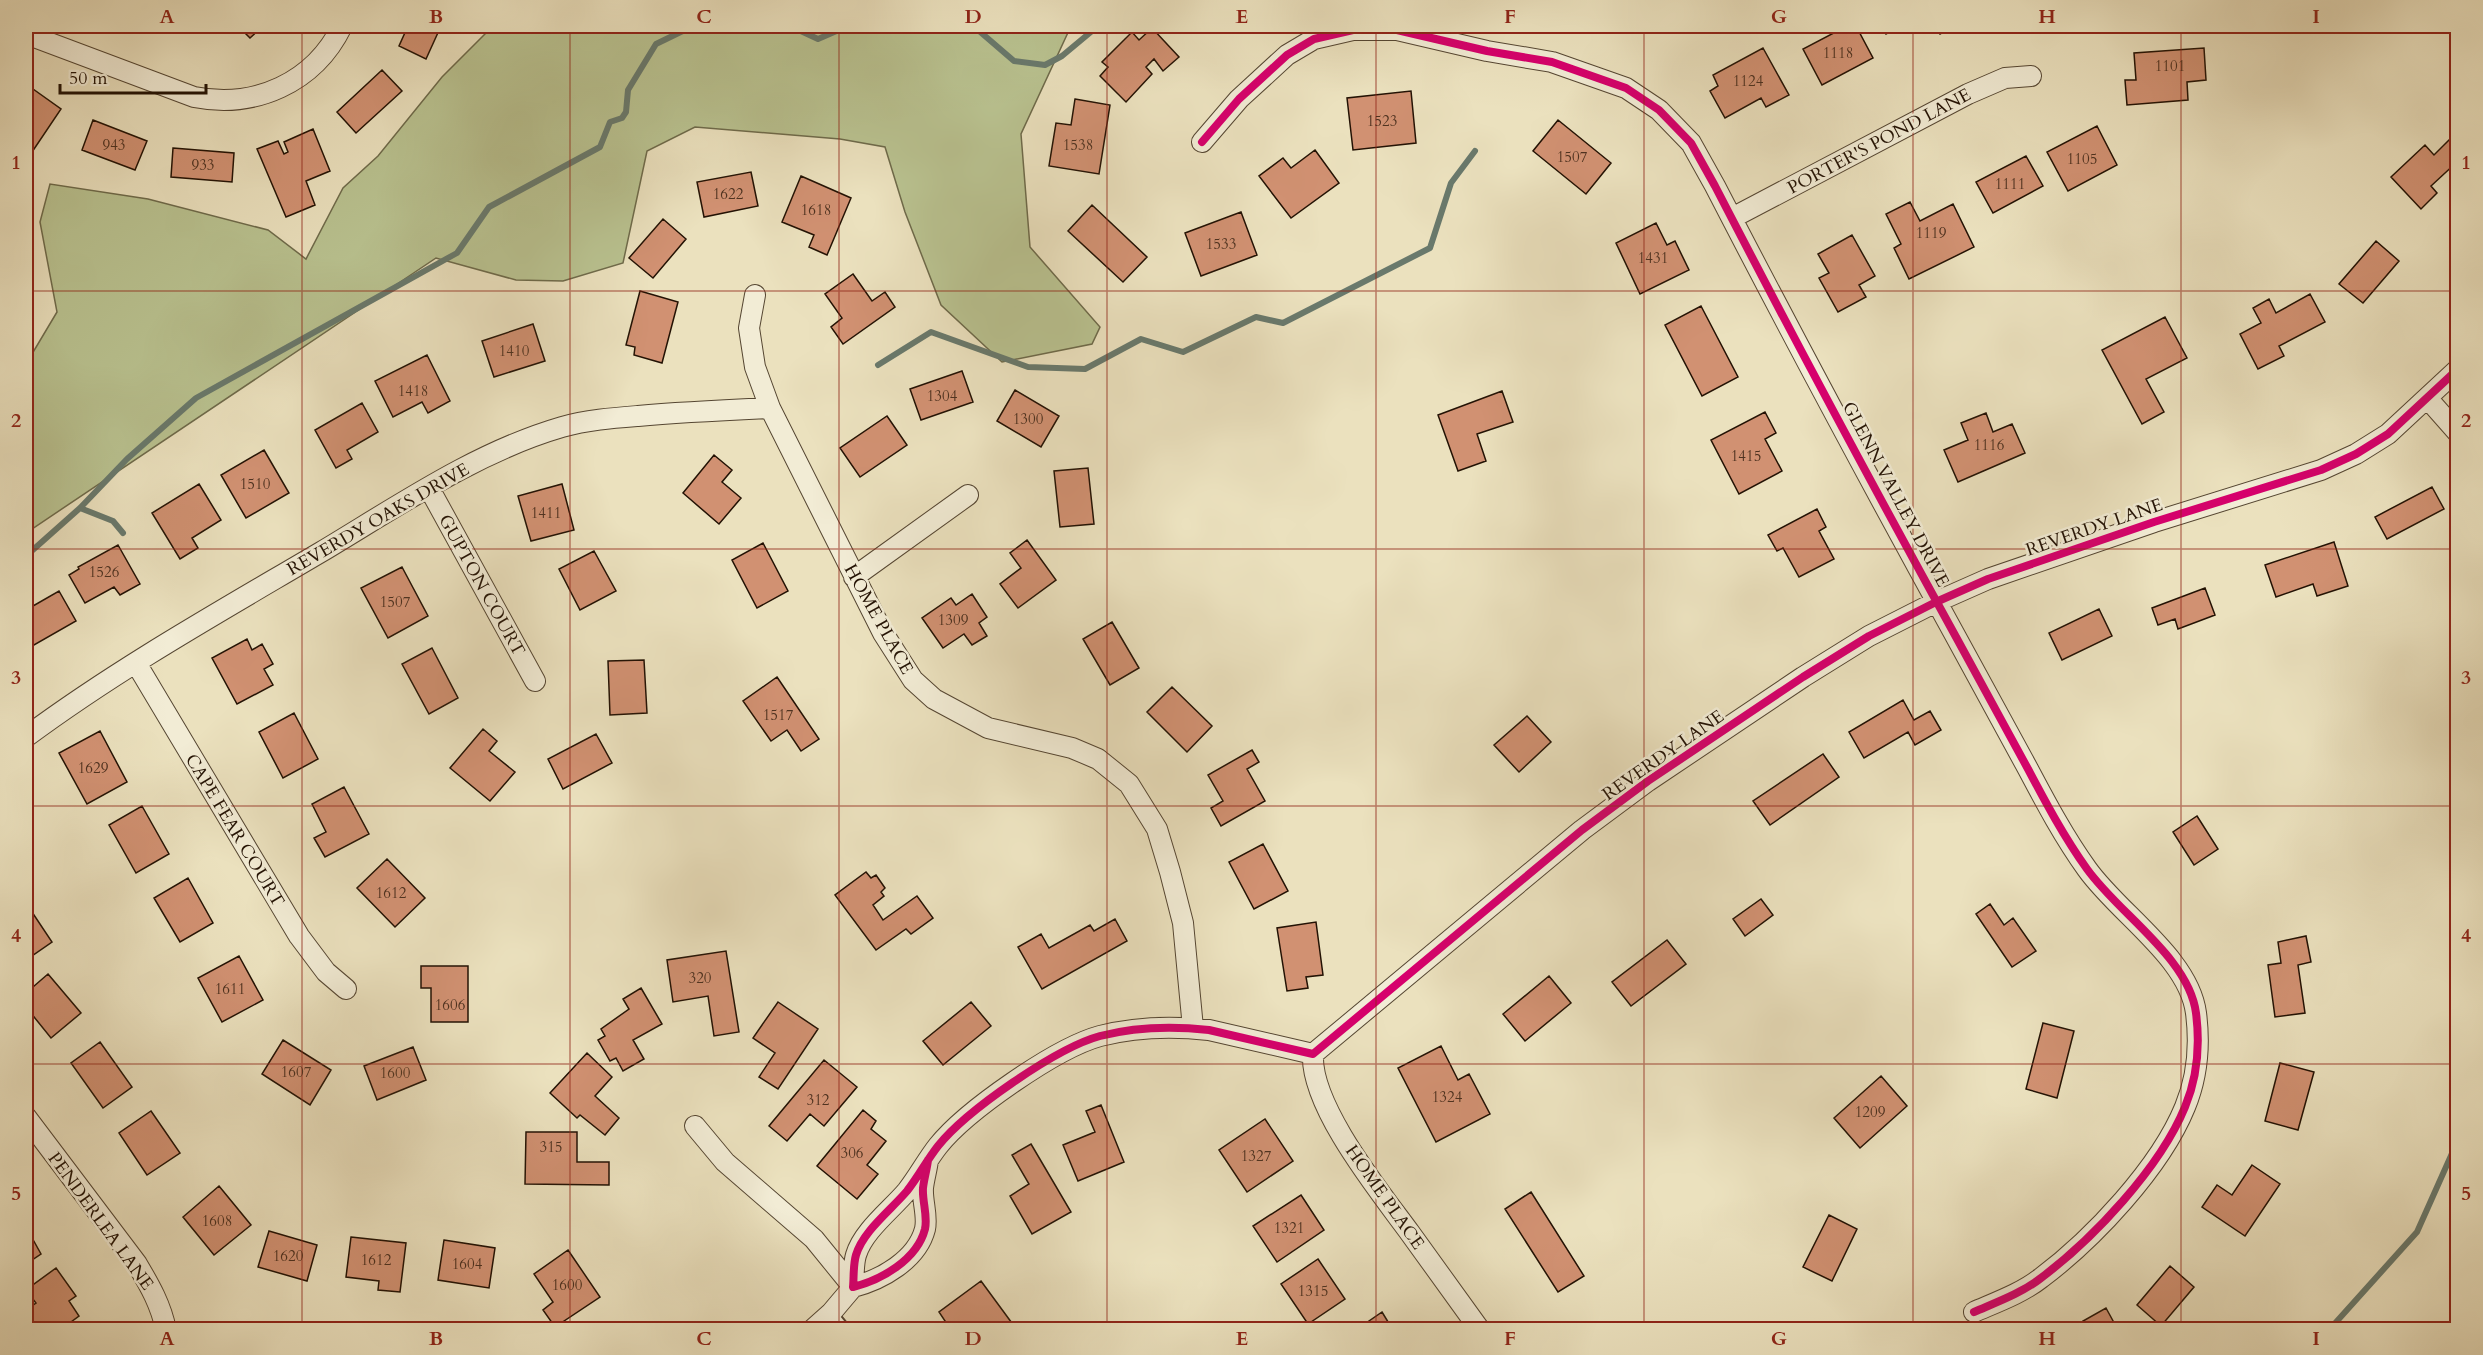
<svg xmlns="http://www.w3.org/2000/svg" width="2483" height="1355" font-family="Cardo,serif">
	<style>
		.green { fill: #b9c290; stroke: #6e6a4a; stroke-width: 1.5 }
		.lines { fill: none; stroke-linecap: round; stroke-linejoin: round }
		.stream { stroke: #69796c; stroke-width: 6 }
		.building { fill: #d19172; stroke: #231204; stroke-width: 1.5 }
		.lane-casing { stroke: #554632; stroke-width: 14 }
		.street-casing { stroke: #554632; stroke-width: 22 }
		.lane { stroke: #f2ecd5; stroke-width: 10 }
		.street { stroke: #f2ecd5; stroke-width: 20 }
		.cycleway-casing { stroke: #f2ecd5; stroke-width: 11 }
		.cycleway { stroke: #d6006c; stroke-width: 8 }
		.grid { fill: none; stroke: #8f2418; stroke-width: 1.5; stroke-opacity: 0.55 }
		.labels { text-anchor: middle; stroke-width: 5; stroke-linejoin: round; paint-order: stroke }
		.number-label { font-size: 15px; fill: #4e3220 }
		.street-label { font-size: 18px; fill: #231204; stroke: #f2ecd5 }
		.neatline { fill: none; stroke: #8f2418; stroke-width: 2 }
		.grid-label { font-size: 20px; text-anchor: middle; font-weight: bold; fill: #8f2418 }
	</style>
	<rect width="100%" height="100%" fill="#ebe1be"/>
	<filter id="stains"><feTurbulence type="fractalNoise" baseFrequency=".00333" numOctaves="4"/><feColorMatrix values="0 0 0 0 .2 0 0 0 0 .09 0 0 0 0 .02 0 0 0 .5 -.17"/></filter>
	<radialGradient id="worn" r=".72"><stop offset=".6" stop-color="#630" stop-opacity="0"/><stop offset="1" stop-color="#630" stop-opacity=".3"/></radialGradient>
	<path class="green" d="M486 26H1071L1021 134 1030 247 1100 327 1092 344 1002 362 941 305 905 212 885 147 840 139 695 127 647 151 623 263 563 281 516 280 436 258 26 533V364L57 312 40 222 50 184 148 199 268 230 306 259 343 188 378 156 442 77 486 33Z"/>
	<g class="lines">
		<path class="stream" d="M790 26 818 39 848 26
			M959 26 978 30 1014 61 1045 65 1062 56 1098 26
			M878 365 931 332 1028 367 1085 369 1141 339 1183 352 1256 317 1283 323 1430 248 1451 183 1475 151
			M80 508 113 521 123 533
			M26 556 80 508 127 459 196 398 457 253 489 207 600 147 610 122 622 118 626 112 628 90 656 44 693 26
			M2329 1330 2417 1232 2458 1140"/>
	</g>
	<path class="building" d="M238 26H263L250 38Z
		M408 26H441L426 59 399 46Z
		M1847 26H1856L1873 58 1822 85 1803 49Z
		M1882 26H1901L1886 34Z
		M1935 26H1955L1940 34Z
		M1152 28 1179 57 1163 71 1154 59 1146 67 1152 74 1126 102 1100 76 1108 67 1102 62 1132 32 1139 40Z
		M1763 48 1789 95 1766 107 1761 98 1725 118 1710 91 1718 86 1713 75Z
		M2204 48 2206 80 2187 82 2188 100 2127 105 2125 80H2136L2134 53Z
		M382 70 402 91 356 133 337 112Z
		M26 84 61 109 26 161Z
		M1411 91 1416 143 1353 150 1347 98Z
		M1075 99 1110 105 1099 174 1049 166 1056 123 1071 125Z
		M93 120 147 141 135 170 82 150Z
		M1558 120 1611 163 1586 194 1533 151Z
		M2097 126 2117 165 2068 191 2047 152Z
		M313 129 330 171 306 181 315 205 286 217 257 149 278 141 284 154 288 152 284 142Z
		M2454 135 2458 139V161L2431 186 2437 193 2421 209 2391 177 2425 145 2434 155Z
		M173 148 234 153 232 182 171 177Z
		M1315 150 1339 183 1291 218 1259 176 1283 158 1291 168Z
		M2026 156 2043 186 1993 213 1976 182Z
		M751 172 758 206 704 217 697 182Z
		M801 176 851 198 827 255 809 247 814 235 782 222Z
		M1910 202 1920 221 1953 204 1974 247 1909 279 1894 248 1901 244 1886 214Z
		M1092 205 1147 257 1123 282 1068 231Z
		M1241 212 1257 255 1201 276 1185 233Z
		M663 219 686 239 653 278 629 258Z
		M1656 223 1667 245 1675 241 1689 270 1640 294 1616 243Z
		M1852 235 1875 276 1859 285 1866 297 1838 312 1819 278 1829 273 1818 254Z
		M2376 241 2399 261 2363 303 2339 284Z
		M853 274 872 301 885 292 895 307 843 344 831 327 842 318 825 294Z
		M640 291 678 302 662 363 634 355 635 347 626 345Z
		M2310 294 2325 322 2279 346 2284 356 2258 369 2240 334 2261 323 2253 308 2269 299 2276 313Z
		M1701 306 1738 377 1702 396 1665 325Z
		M2165 317 2187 358 2146 379 2164 412 2142 424 2102 350Z
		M533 324 545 361 494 377 482 341Z
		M427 355 450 401 428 413 422 402 393 417 375 381Z
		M962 371 973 402 921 420 910 389Z
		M1015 390 1059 416 1041 447 997 421Z
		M1502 391 1513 422 1477 434 1486 461 1458 471 1438 415Z
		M362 403 378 432 347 450 352 459 336 468 315 430Z
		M1765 412 1776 433 1765 439 1782 471 1739 494 1711 440Z
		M1986 413 1993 432 2012 424 2025 453 1958 482 1944 450 1968 440 1961 423Z
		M887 416 907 445 860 477 840 448Z
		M264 450 289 493 246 518 221 475Z
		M714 455 732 470 722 482 741 498 719 524 683 493Z
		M1088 468 1094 524 1060 527 1054 471Z
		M199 484 221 520 192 538 198 548 180 559 152 513Z
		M562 484 574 530 531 541 518 496Z
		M2432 487 2444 509 2387 539 2375 517Z
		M1817 509 1826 527 1819 531 1834 559 1799 577 1783 548 1777 551 1768 535Z
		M1027 540 1056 580 1018 608 1000 584 1021 568 1010 553Z
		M2334 542 2348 586 2317 596 2313 584 2276 597 2265 565Z
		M763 543 788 591 757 608 732 560Z
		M118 545 140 584 120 595 114 587 85 603 69 575 79 569 78 567Z
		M594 551 616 591 580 610 559 569Z
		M402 567 428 616 388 638 361 588Z
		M2205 588 2215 615 2178 629 2175 619 2158 625 2152 608Z
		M59 591 76 621 27 649 26 610Z
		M972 594 987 617 979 623 987 636 972 645 964 634 943 648 922 618 951 598 956 605Z
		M2099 609 2112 636 2062 660 2049 633Z
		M1112 622 1139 668 1110 685 1083 639Z
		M247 639 252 650 262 644 273 664 264 669 273 685 237 704 212 658Z
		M432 648 458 698 429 714 402 664Z
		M644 660 647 713 610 715 608 661Z
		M777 677 819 739 801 751 787 730 771 741 743 701Z
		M1172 687 1212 726 1187 752 1147 712Z
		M1903 700 1914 720 1930 711 1941 730 1915 745 1908 732 1864 758 1849 732Z
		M294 713 318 759 283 778 259 732Z
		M1527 716 1551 742 1519 772 1494 745Z
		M483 729 497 741 489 751 515 772 490 801 450 768Z
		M100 731 127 782 87 804 59 753Z
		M596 734 612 763 563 789 548 759Z
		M1252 750 1259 762 1247 769 1265 801 1221 826 1211 808 1223 801 1208 775Z
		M1823 754 1839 777 1770 825 1753 801Z
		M344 787 369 834 325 857 314 838 326 832 312 804Z
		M142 806 169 854 136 873 109 825Z
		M2197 816 2218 849 2194 865 2173 832Z
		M1263 844 1288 891 1254 909 1229 862Z
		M387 859 425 898 395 927 357 888Z
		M866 872 871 878 876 875 885 888 881 892 884 896 873 905 883 920 917 896 933 918 911 934 906 929 876 950 835 895Z
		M188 878 213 923 180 942 154 898Z
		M1761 899 1773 915 1745 936 1733 919Z
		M26 903 52 942 26 960Z
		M1990 904 2004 925 2013 918 2036 951 2012 967 1976 914Z
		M1115 919 1127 941 1042 989 1018 947 1041 934 1049 948 1090 925 1094 931Z
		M1316 922 1323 975 1306 977 1308 988 1287 991 1277 928Z
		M2306 936 2311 962 2298 965 2305 1013 2275 1017 2268 965 2281 963 2278 942Z
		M1667 940 1686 964 1631 1006 1612 982Z
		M726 951 739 1032 714 1036 708 996 673 1002 667 960Z
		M239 956 263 1000 222 1022 198 978Z
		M421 966H468V1022H431V988H421Z
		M48 974 81 1013 51 1038 26 1007V993Z
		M1549 976 1571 1003 1525 1041 1503 1014Z
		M641 988 662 1024 633 1040 644 1059 623 1071 616 1058 610 1061 598 1040 605 1036 601 1029 629 1009 623 999Z
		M778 1002 818 1029 778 1089 759 1077 775 1053 753 1038Z
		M971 1002 991 1026 943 1065 923 1041Z
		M2043 1023 2074 1031 2057 1098 2026 1089Z
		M283 1040 331 1070 310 1105 262 1074Z
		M100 1042 132 1087 103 1108 71 1063Z
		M1441 1046 1458 1080 1469 1074 1490 1114 1436 1142 1398 1068Z
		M413 1047 426 1080 377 1100 364 1066Z
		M587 1053 612 1077 595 1096 619 1118 605 1135 580 1115 577 1118 550 1093Z
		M824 1060 857 1087 824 1126 810 1114 787 1141 769 1126Z
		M2280 1063 2314 1072 2298 1130 2265 1121Z
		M1881 1076 1907 1106 1860 1148 1834 1118Z
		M1101 1105 1124 1162 1078 1181 1063 1145 1095 1132 1086 1111Z
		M863 1110 876 1121 871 1129 886 1141 867 1165 878 1174 857 1199 817 1166Z
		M151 1111 180 1153 147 1175 119 1133Z
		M1265 1119 1293 1161 1247 1192 1219 1150Z
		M526 1132H577V1162H609V1185L525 1184Z
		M1031 1144 1071 1212 1032 1234 1010 1196 1029 1184 1012 1155Z
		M2252 1165 2280 1184 2245 1236 2202 1207 2217 1185 2232 1195Z
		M219 1186 251 1225 214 1255 183 1217Z
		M1531 1192 1584 1276 1558 1292 1505 1209Z
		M1301 1195 1324 1230 1277 1262 1253 1226Z
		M1829 1215 1857 1229 1832 1281 1803 1267Z
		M26 1227 41 1254 26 1264Z
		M269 1231 317 1245 307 1281 258 1267Z
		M351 1237 406 1243 400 1292 378 1290 379 1281 346 1277Z
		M444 1240 495 1248 489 1288 438 1280Z
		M568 1250 600 1297 555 1327 543 1310 553 1302 534 1274Z
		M1318 1259 1345 1299 1308 1324 1281 1284Z
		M2170 1266 2194 1287 2161 1326 2137 1305Z
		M56 1268 76 1296 69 1301 79 1316 60 1330H37L26 1313V1310L36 1303 26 1290Z
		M981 1281 1017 1330H951L939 1312Z
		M2106 1308 2118 1330H2089L2083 1321Z
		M1382 1312 1393 1330H1356Z"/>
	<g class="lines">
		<g class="lane-casing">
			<path id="lane" d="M831 1313 845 1330"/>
		</g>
		<g class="street-casing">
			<path id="street" d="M26 34 194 97C255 109 314 83 342 26
				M1202 142 1239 99 1287 55 1314 39 1353 30H1397L1487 51 1552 62 1626 88 1659 110 1691 143 1715 186C1793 337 1874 488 1956 637 1980 681 2004 725 2028 769 2046 803 2064 837 2087 869 2119 914 2189 958 2196 1013 2200 1044 2197 1078 2185 1107 2160 1168 2093 1239 2041 1278 2022 1293 1997 1302 1974 1312
				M1732 218 1968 94 2005 78 2031 76
				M755 295 749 328 755 367 770 408 883 633 913 680 934 699 988 728 1072 748 1098 759 1129 784 1157 829 1170 872 1183 923 1193 1028
				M2428 399 2458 433
				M429 488 535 681
				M854 577 968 495
				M136 663 299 936 326 972 346 989
				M26 737C119 668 221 611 321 552 398 506 476 452 562 427 587 420 613 418 638 416 682 412 726 410 770 408
				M1313 1054C1310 1106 1380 1192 1410 1233 1433 1265 1456 1297 1480 1330
				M26 1117 137 1264C150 1286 161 1305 166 1330
				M695 1126 725 1162 814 1239 853 1287 831 1313 812 1330
				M928 1160C927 1169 924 1179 923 1188 922 1201 928 1216 925 1229 917 1260 881 1280 853 1287 854 1277 853 1265 856 1255 863 1231 891 1210 907 1191 918 1177 927 1160 938 1146 966 1111 1056 1048 1100 1036 1135 1027 1173 1026 1209 1030L1313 1054 1582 830 1648 781 1803 677 1869 636 1936 602 1988 579 2154 522 2321 470 2356 454 2388 434 2458 369"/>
		</g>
		<use href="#lane" class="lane"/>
		<use href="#street" class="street"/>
		<g class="cycleway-casing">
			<path id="cycleway" d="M1202 142 1239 99 1287 55 1314 39 1353 30H1397L1487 51 1552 62 1626 88 1659 110 1691 143 1715 186C1793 337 1874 488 1956 637 1980 681 2004 725 2028 769 2046 803 2064 837 2087 869 2119 914 2189 958 2196 1013 2200 1044 2197 1078 2185 1107 2160 1168 2093 1239 2041 1278 2022 1293 1997 1302 1974 1312
				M928 1160C927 1169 924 1179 923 1188 922 1201 928 1216 925 1229 917 1260 881 1280 853 1287 854 1277 853 1265 856 1255 863 1231 891 1210 907 1191 918 1177 927 1160 938 1146 966 1111 1056 1048 1100 1036 1135 1027 1173 1026 1209 1030L1313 1054 1582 830 1648 781 1803 677 1869 636 1936 602 1988 579 2154 522 2321 470 2356 454 2388 434 2458 369"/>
		</g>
		<use href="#cycleway" class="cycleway"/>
	</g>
	<path class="grid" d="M302 26V1330M570 26V1330M839 26V1330M1107 26V1330M1376 26V1330M1644 26V1330M1913 26V1330M2181 26V1330M26 291H2458M26 549H2458M26 806H2458M26 1064H2458"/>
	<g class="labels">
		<g class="number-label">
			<text x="1838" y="58">1118</text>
			<text x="2170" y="71">1101</text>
			<text x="1748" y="86">1124</text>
			<text x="1382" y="126">1523</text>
			<text x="114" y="150">943</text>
			<text x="1078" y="150">1538</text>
			<text x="1572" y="162">1507</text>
			<text x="2082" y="164">1105</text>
			<text x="203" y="170">933</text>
			<text x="2010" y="189">1111</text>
			<text x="728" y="199">1622</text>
			<text x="816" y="215">1618</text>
			<text x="1931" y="238">1119</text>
			<text x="1221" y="249">1533</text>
			<text x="1653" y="263">1431</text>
			<text x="514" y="356">1410</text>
			<text x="413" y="396">1418</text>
			<text x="942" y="401">1304</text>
			<text x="1028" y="424">1300</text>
			<text x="1989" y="450">1116</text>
			<text x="1746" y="461">1415</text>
			<text x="255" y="489">1510</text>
			<text x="546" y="518">1411</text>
			<text x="104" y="577">1526</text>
			<text x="395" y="607">1507</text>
			<text x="953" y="625">1309</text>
			<text x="778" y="720">1517</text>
			<text x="93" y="773">1629</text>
			<text x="391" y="898">1612</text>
			<text x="700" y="983">320</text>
			<text x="230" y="994">1611</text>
			<text x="450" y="1010">1606</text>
			<text x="296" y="1077">1607</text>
			<text x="395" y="1078">1600</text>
			<text x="1447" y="1102">1324</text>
			<text x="818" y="1105">312</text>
			<text x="1870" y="1117">1209</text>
			<text x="551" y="1152">315</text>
			<text x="852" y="1158">306</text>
			<text x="1256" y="1161">1327</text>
			<text x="217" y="1226">1608</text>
			<text x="1289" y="1233">1321</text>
			<text x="288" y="1261">1620</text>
			<text x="376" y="1265">1612</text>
			<text x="467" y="1269">1604</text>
			<text x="567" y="1290">1600</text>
			<text x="1313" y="1296">1315</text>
		</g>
		<g class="street-label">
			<text transform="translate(1879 141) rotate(-28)" y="6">PORTER'S POND LANE</text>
			<text transform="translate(1896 494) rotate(62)" y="6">GLENN VALLEY DRIVE</text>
			<text transform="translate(378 519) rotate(-30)" y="6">REVERDY OAKS DRIVE</text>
			<text transform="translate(2094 527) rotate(-19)" y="6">REVERDY LANE</text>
			<text transform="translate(482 585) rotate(61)" y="6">GUPTON COURT</text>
			<text transform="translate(879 619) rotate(61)" y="6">HOME PLACE</text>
			<text transform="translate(1663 755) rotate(-35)" y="6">REVERDY LANE</text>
			<text transform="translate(235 830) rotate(59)" y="6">CAPE FEAR COURT</text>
			<text transform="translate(1385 1197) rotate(55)" y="6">HOME PLACE</text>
			<text transform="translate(101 1221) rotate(54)" y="6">PENDERLEA LANE</text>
		</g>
	</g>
	<rect width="2483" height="1355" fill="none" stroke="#ebe1be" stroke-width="66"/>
	<path d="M60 84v9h146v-9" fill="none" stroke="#231204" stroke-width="3"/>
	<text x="69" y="84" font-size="18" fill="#231204" stroke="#f2ecd5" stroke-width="4.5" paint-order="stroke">50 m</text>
	<rect x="33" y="33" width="2417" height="1289" class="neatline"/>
	<g class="grid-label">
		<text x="167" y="23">A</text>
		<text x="436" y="23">B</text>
		<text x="704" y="23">C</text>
		<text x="973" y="23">D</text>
		<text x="1242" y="23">E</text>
		<text x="1510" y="23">F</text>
		<text x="1779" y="23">G</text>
		<text x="2047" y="23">H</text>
		<text x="2316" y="23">I</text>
		<text x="16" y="169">1</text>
		<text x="2466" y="169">1</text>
		<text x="16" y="427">2</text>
		<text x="2466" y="427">2</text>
		<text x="16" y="684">3</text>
		<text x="2466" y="684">3</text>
		<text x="16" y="942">4</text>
		<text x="2466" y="942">4</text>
		<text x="16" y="1200">5</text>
		<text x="2466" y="1200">5</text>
		<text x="167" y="1345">A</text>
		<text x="436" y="1345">B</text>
		<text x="704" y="1345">C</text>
		<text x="973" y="1345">D</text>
		<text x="1242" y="1345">E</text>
		<text x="1510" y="1345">F</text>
		<text x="1779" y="1345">G</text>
		<text x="2047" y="1345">H</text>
		<text x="2316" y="1345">I</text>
	</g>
	<rect width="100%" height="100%" filter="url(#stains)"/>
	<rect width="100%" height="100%" fill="url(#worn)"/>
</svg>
